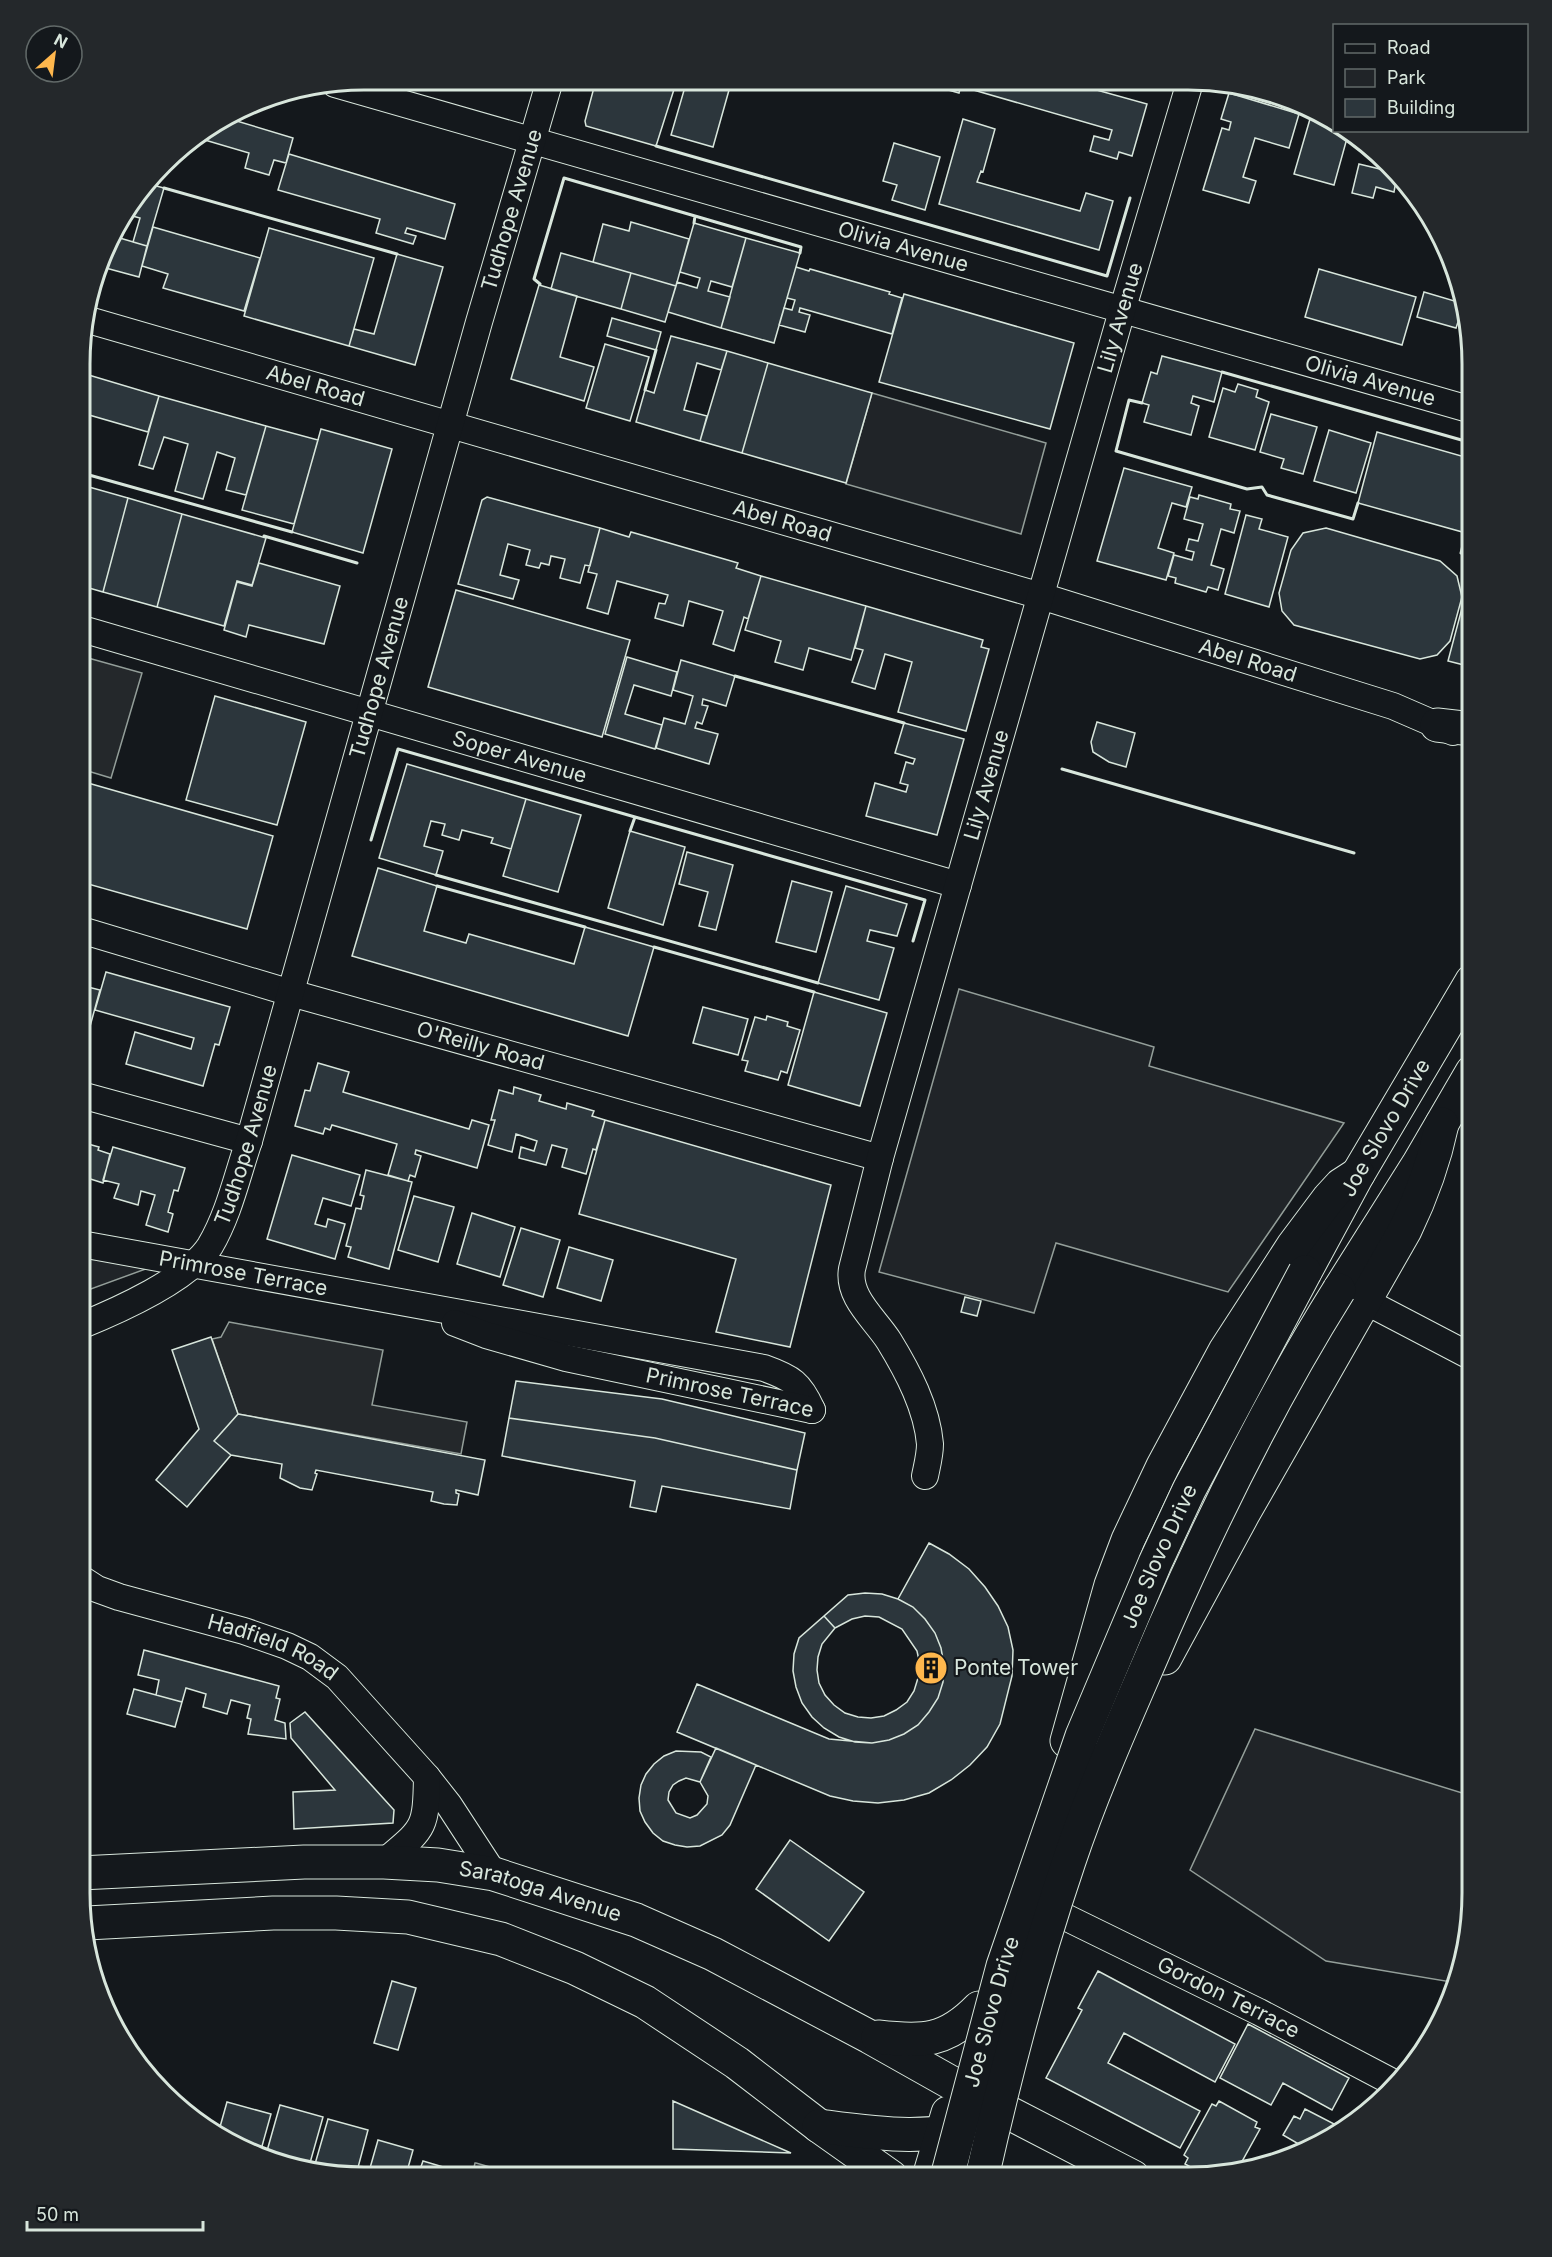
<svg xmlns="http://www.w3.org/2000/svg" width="1552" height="2257" font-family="Inter,sans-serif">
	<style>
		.green { fill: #202428; stroke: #939e99; stroke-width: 1.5 }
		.parking { fill: #24282b; stroke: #939e99; stroke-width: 1.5 }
		.building { fill: #2c363c; stroke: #d8e6dc; stroke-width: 1.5; fill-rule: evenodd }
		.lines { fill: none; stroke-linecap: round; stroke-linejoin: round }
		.minor-casing { stroke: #d8e6dc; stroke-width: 28 }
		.major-casing { stroke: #d8e6dc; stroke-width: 35 }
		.minor { stroke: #14181c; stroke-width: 26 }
		.major { stroke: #14181c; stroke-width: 33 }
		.major-bridge-casing { stroke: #d8e6dc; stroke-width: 35; stroke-linecap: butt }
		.major-bridge { stroke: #14181c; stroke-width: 33 }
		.wall { stroke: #d8e6dc; stroke-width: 3 }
		.labels { text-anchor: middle; stroke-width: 4.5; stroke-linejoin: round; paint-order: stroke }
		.street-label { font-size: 21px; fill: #d8e6dc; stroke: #14181c }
		.poi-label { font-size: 21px; fill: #d8e6dc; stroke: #14181c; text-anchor: start }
		.rim { fill: none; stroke: #d8e6dc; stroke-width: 3 }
	</style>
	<rect width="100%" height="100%" fill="#14181c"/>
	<path class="green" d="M872 393 1046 443 1021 534 846 484Z
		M959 989 1154 1047 1149 1066 1344 1123 1228 1292 1056 1243 1034 1313 879 1272Z
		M81 1257 151 1267 80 1293Z
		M1255 1729 1472 1796V1912L1457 1983 1326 1961 1190 1870Z
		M475 2163H476L521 2176H472Z"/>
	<path class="parking" d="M81 656 142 673 111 778 81 769Z
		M229 1322 383 1350 372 1405 467 1422 461 1454 238 1414 212 1339 221 1337Z"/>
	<path class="building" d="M596 80H677L656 146 586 126 585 121Z
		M687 80 721 81 731 83 713 147 671 135Z
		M917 81H962L959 93Z
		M964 81 1068 82 1147 104 1132 156 1119 152 1117 159 1090 151 1094 136 1109 140 1112 130 963 87Z
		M1229 93 1299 114 1289 148 1255 138 1243 177 1256 181 1249 203 1203 190 1222 128 1229 130 1231 122 1221 119Z
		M230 119 293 138 286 163 274 160 269 175 245 168 249 153 198 138Z
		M963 119 995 129 983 172 981 171 977 182 1080 211 1086 193 1113 201 1099 250 939 204Z
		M1310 119 1334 126V130L1349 131 1334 185 1294 174Z
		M894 143 940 157 925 210 892 200 897 185 883 181Z
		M289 154 455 204 445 239 407 228 405 233 416 236 413 244 376 233 380 219 278 190Z
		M1359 164 1388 171 1396 181 1394 192 1376 187 1373 198 1352 193Z
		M149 184 164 188 147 246 133 242 140 218 125 214Z
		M631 222 689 239 676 286 593 262 603 224 629 231Z
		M694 223 746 238 732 287 711 281 708 291 730 297 721 328 668 312 677 282 697 288 700 278 680 272Z
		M153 227 260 258 244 311 163 288 168 274 142 266Z
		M269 228 374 258 349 346 244 316Z
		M113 236 147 246 139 277 102 267Z
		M746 238 800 253 774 343 721 328Z
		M561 253 631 273 621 309 551 289Z
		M397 254 443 267 415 365 349 346 354 329 374 334Z
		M796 267 809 271 810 269 890 292 889 294 902 298 892 334 800 308 799 312 810 315 805 332 779 325 784 308 792 310 795 300 787 298Z
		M1319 269 1416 297 1402 345 1305 317Z
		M631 273 676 286 665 322 621 309Z
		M539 285 577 296 560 357 594 367 584 401 511 379Z
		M1424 292 1458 302 1461 313 1456 328 1417 317Z
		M904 294 1074 343 1050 429 879 382Z
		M612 318 661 332 656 350 607 336Z
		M671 336 727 351 721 370 697 363 684 410 707 416 700 441 636 422 645 390 654 393Z
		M605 344 649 357 630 421 586 408Z
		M727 351 768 363 742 453 700 441Z
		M1162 356 1222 372 1214 402 1193 396 1191 403 1199 406 1191 435 1144 422 1149 405 1142 403 1151 372 1157 374Z
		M768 363 872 393 846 483 742 453Z
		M82 373 159 396 148 432 89 415 82 439Z
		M1238 384 1258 390 1256 397 1269 402 1255 450 1209 437 1223 388 1235 392Z
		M159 396 266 426 246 495 226 490 235 458 217 452 203 499 175 491 188 444 164 437 153 469 139 465Z
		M1271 414 1317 427 1303 474 1281 468 1284 459 1260 452Z
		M266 426 318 440 294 524 242 510Z
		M321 429 392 449 363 553 292 532Z
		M1329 430 1371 443 1356 493 1314 481Z
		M1377 432 1472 459V511L1466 533 1358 503Z
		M1124 468 1192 487 1186 507 1172 503 1158 548 1174 553 1166 580 1097 561Z
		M82 485 128 498 103 592 82 586Z
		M1199 495 1231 504 1230 509 1240 511 1234 533 1221 529 1211 565 1224 569 1218 590 1208 587 1206 592 1175 583 1176 578 1168 576 1174 555 1192 560 1194 552 1186 550 1189 539 1198 541 1203 524 1184 519 1190 497 1198 499Z
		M487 497 600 528 590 566 585 565 580 583 560 578 565 559 551 556 549 565 541 563 539 568 526 565 530 550 508 544 500 575 519 580 513 599 458 584 482 500Z
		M128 498 182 514 157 607 103 592Z
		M182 514 266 538 252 585 237 581 224 626 157 607Z
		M1246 515 1262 519 1259 529 1288 537 1269 607 1225 594Z
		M600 528 629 537 631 532 738 563 736 568 761 576 748 619 744 617 734 651 713 644 723 611 689 601 683 626 655 618 659 603 665 604 668 595 617 581 608 614 587 608 597 574 588 572Z
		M1326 528 1440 561 1457 576 1462 597 1450 641 1437 655 1420 659 1294 625 1282 611 1279 593 1291 550 1303 533Z
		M259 563 340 586 324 644 249 625 246 637 224 630 237 582 252 586Z
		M1471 574 1472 636 1464 665 1448 661Z
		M761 576 866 606 851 660 809 648 803 670 775 662 781 641 745 630Z
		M456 590 630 640 602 737 428 687Z
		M866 606 983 640 981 647 989 649 966 731 898 712 912 662 885 654 875 689 852 682 863 650 855 648Z
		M627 657 677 672 671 696 634 685 625 714 662 725 655 749 605 734Z
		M681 660 735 676 726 706 703 699 702 705 708 706 702 724 697 722 695 728 718 734 709 764 656 748 664 718 685 724 693 696 673 690Z
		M215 696 306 722 277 825 186 800Z
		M1097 722 1135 733 1126 767 1109 762 1093 752 1091 742Z
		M904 723 964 739 937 835 866 816 875 783 906 792 908 785 900 783 906 762 913 764 915 759 895 753Z
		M407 764 526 799 511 849 491 843 493 838 462 830 459 840 442 835 445 824 431 821 424 846 443 851 436 875 379 858Z
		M81 781 273 836 247 929 81 882Z
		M526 799 581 815 558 892 503 876Z
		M630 831 685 847 663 925 608 908Z
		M687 852 733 865 716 930 699 926 708 892 679 884Z
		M378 868 437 886 424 931 466 943 469 934 574 964 585 927 654 947 628 1036 352 956Z
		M792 881 832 892 816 952 776 942Z
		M846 886 907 904 897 936 870 930 867 941 894 948 879 1000 818 983Z
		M81 966 89 968 84 986 100 990 89 1030 81 1028Z
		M106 972 230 1007 219 1045 215 1044 203 1086 126 1064 135 1032 191 1049 194 1038 95 1010Z
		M814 992 887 1013 860 1106 788 1085Z
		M703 1007 748 1019 738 1055 693 1043Z
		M767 1016 788 1022 787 1026 800 1030 787 1073 781 1071 778 1080 745 1071 748 1061 742 1060 755 1017 766 1020Z
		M318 1063 349 1072 343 1092 469 1129 472 1120 489 1125 477 1168 416 1150 415 1154 421 1156 415 1177 410 1175 408 1181 388 1175 397 1144 332 1125 330 1130 325 1128 323 1134 295 1126 305 1090 310 1091Z
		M514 1087 541 1095 539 1101 566 1109 567 1103 594 1111 592 1116 605 1120 596 1150 593 1149 586 1174 562 1167 567 1149 552 1145 546 1165 519 1158 521 1147 534 1151 537 1141 516 1134 512 1152 488 1145 495 1120H491L499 1090 513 1094Z
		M605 1120 831 1185 790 1347 716 1332 736 1259 579 1214Z
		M81 1142 99 1147 98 1150 110 1154 103 1183 81 1176Z
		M113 1147 185 1168 178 1191 174 1190 168 1212 173 1214 168 1232 146 1225 155 1195 141 1191 138 1205 114 1198 119 1184 103 1180Z
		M292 1155 360 1175 351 1206 323 1198 315 1224 326 1227 328 1219 345 1224 335 1259 267 1239Z
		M366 1170 412 1182 389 1269 348 1257 351 1247 346 1246 356 1208 361 1209 364 1196 360 1195Z
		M414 1196 454 1207 438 1262 398 1250Z
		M472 1213 515 1227 500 1277 457 1264Z
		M521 1228 560 1240 543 1297 503 1285Z
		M569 1247 613 1260 601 1301 557 1288Z
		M965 1297 981 1301 977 1316 961 1312Z
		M211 1337 238 1414 214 1441 231 1455 187 1507 156 1480 199 1429 172 1350Z
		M516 1381 662 1399 805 1433 797 1470 655 1438 509 1418Z
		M238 1414 485 1460 478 1495 456 1490V1493L459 1494 457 1505 444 1504 431 1501 433 1492 316 1470 315 1473 317 1474 312 1490 300 1488 280 1478 282 1464 231 1455 214 1441Z
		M509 1418 655 1438 797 1470 790 1509 662 1486 656 1512 630 1507 635 1481 502 1456Z
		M929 1543 949 1554 969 1569 985 1587 998 1606 1008 1627 1013 1650 1012 1676 1000 1724 987 1747 970 1765 951 1780 929 1793 904 1800 878 1803 853 1801 830 1796 677 1732 697 1684 829 1739 872 1743 889 1740 904 1734 918 1725 929 1712 938 1698 943 1682 944 1665 941 1648 935 1633 925 1619 913 1607 898 1599Z
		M865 1593 882 1594 898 1599 913 1607 925 1619 935 1633 941 1648 944 1665 943 1682 938 1698 929 1712 918 1725 904 1734 889 1740 872 1743 855 1742 839 1737 824 1728 812 1717 802 1703 796 1687 793 1671 794 1654 799 1638 848 1595ZM824 1616 835 1628 852 1619 865 1616 879 1617 902 1629 917 1651 920 1665 918 1678 914 1691 907 1702 896 1710 884 1716 871 1718 858 1717 845 1713 834 1705 825 1695 819 1683 817 1670 818 1657 822 1644 835 1628Z
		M144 1650 279 1686 276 1698 280 1699 275 1720 285 1723 286 1739 248 1734 251 1719 247 1718 250 1705 231 1700 227 1714 203 1707 206 1694 186 1688 182 1702 156 1695 159 1680 138 1675Z
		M134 1689 182 1702 175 1727 127 1714Z
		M305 1712 394 1810 393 1823 294 1829 293 1792 335 1790 291 1738 290 1723Z
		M716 1748 756 1765 730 1825 722 1835 700 1846 687 1847 675 1845 663 1841 653 1833 645 1822 640 1811 639 1798 641 1785 646 1774 654 1764 664 1756 676 1751 701 1752 711 1757 700 1782 686 1778 679 1781 673 1785 669 1792 668 1800 676 1813 690 1818 697 1815 707 1804 708 1796 700 1782Z
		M790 1840 864 1892 829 1941 756 1889Z
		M1098 1971 1235 2044 1215 2082 1124 2033 1108 2063 1200 2111 1180 2148 1046 2078 1082 2010 1078 2008Z
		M392 1981 416 1988 398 2050 374 2043Z
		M1248 2024 1349 2078 1332 2110 1283 2083 1271 2105 1220 2078Z
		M673 2101 791 2153 673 2149Z
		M1219 2101 1257 2122 1255 2127 1260 2129 1240 2165 1198 2175 1200 2172 1185 2164 1188 2158 1184 2155 1212 2104 1216 2106Z
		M227 2102 271 2114 259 2157 218 2134Z
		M280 2105 323 2117 308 2170 265 2158Z
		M1305 2109 1342 2128 1313 2148 1291 2153 1297 2143 1283 2135 1294 2116 1300 2119Z
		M328 2119 368 2130 356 2175H328L313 2171Z
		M378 2140 413 2150 406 2175H368Z
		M423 2161 467 2174V2175H418Z"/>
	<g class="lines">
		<g class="minor-casing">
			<g id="minor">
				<path id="s1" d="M335 84 1472 410"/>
				<path id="s2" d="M85 319 1041 596 1393 706 1453 732"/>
				<path id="s3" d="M82 629 958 885"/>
				<path id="s4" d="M81 930 291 993 880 1158"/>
				<path d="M81 1095 249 1141"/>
				<path id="s5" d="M81 1244 764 1368C792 1378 800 1383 812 1410"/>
				<path d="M1365 1301 1472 1357"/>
				<path id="s6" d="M455 1323 486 1335 566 1358 812 1410"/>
				<path id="s7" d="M80 1326C117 1311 189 1279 210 1246 229 1214 237 1176 249 1141L479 322 550 80"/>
				<path id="s8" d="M925 1476C927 1466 930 1455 930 1444 927 1408 908 1372 889 1341 875 1319 847 1297 852 1269L880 1158 1122 311 1190 82"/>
				<path id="s9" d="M80 1578 97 1589 119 1597 244 1631 287 1646 310 1657 337 1677 427 1777 449 1805 494 1874"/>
				<path d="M384 1862C424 1828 426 1830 427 1777"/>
				<path id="s10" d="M1059 1914 1259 2012 1396 2084"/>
			</g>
		</g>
		<g class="major-casing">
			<g id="major">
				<path d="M1437 725 1472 729"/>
				<path id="s11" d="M1305 1272 1358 1174 1472 981"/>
				<path d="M1339 1290 1419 1163 1472 1072"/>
				<path d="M1165 1658 1243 1514 1405 1230C1422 1195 1434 1162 1442 1124"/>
				<path d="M1067 1741 1111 1585 1128 1540 1163 1466 1225 1351 1293 1246 1329 1198 1341 1185 1358 1174"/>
				<path id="s12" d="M80 1873 304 1862H384L438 1865 494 1874 636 1920 713 1954 870 2037 957 2086 1133 2177"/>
				<path d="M87 1923 273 1913H336L408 1917 501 1939 575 1968 645 2002 737 2063 819 2126 891 2177"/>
				<path d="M878 2037C923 2042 946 2042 979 2008"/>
				<path d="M819 2126C864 2132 944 2145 983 2118"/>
				<path d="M929 2177 948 2113"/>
			</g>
		</g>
		<use href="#minor" class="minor"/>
		<use href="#major" class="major"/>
		<g class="major-bridge-casing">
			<g id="major-bridge">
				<path id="s13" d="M947 2177 1003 1966 1082 1736 1155 1563 1189 1490 1305 1272"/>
				<path d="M982 2177C1006 2070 1034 1964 1069 1861 1096 1781 1131 1705 1164 1628 1215 1512 1272 1397 1339 1290"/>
			</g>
		</g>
		<use href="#major-bridge" class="major-bridge"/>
		<path class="wall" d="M656 146 1107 276 1130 198
			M164 188 397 254
			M695 216 801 247 800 253
			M540 284 534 279 564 178 695 216 694 223
			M1222 372 1472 443
			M645 390 656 350
			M1142 403 1129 400 1116 451 1247 489 1262 487 1267 495 1353 519 1358 503
			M82 473 292 532
			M1466 533 1461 553 1472 556
			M264 536 357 563
			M735 676 904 723
			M1062 769 1354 853
			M635 817 925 900 913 941
			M371 840 398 749 635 817 630 831
			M436 875 818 983
			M437 886 585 927
			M654 947 814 992"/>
	</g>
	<defs>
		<g id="building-disc" transform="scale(1.725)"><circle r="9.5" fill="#ffb74d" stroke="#14181c"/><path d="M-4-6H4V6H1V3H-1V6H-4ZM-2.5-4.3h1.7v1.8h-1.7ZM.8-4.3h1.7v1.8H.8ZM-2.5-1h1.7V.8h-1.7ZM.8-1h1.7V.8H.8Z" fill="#111"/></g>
	</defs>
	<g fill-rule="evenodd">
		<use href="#building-disc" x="931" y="1668"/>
	</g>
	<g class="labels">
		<g class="street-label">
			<text dy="7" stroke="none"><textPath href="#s7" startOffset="1234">Tudhope Avenue</textPath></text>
			<text dy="7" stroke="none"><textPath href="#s1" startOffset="591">Olivia Avenue</textPath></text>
			<text dy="7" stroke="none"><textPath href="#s8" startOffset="1216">Lily Avenue</textPath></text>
			<text dy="7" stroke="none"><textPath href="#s1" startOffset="1077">Olivia Avenue</textPath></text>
			<text dy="7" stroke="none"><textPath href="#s2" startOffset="240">Abel Road</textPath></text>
			<text dy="7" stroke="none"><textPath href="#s2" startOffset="726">Abel Road</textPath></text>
			<text dy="7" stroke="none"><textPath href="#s2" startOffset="1212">Abel Road</textPath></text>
			<text dy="7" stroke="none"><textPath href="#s7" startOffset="748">Tudhope Avenue</textPath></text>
			<text dy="7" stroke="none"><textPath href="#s3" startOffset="456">Soper Avenue</textPath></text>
			<text dy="7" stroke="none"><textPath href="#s8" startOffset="730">Lily Avenue</textPath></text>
			<text dy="7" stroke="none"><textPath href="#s4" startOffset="416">O'Reilly Road</textPath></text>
			<text dy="7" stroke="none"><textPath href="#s11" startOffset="165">Joe Slovo Drive</textPath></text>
			<text dy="7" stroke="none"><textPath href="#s7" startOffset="262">Tudhope Avenue</textPath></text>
			<text dy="7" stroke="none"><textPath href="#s5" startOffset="165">Primrose Terrace</textPath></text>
			<text dy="7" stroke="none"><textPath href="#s6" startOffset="284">Primrose Terrace</textPath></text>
			<text dy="7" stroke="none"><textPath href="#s13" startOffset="657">Joe Slovo Drive</textPath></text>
			<text dy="7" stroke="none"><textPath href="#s9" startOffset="206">Hadfield Road</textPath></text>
			<text dy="7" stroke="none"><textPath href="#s12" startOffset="464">Saratoga Avenue</textPath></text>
			<text dy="7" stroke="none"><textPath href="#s10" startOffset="189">Gordon Terrace</textPath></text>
			<text dy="7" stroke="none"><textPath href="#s13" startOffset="171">Joe Slovo Drive</textPath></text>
		</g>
		<g class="poi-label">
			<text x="954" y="1675">Ponte Tower</text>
		</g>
	</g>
	<path d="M0 0H1552V2257H0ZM364 90H1188A274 274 0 0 1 1462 364V1893A274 274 0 0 1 1188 2167H364A274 274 0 0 1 90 1893V364A274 274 0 0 1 364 90Z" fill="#24282b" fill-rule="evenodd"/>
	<path class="rim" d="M364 90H1188A274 274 0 0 1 1462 364V1893A274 274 0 0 1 1188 2167H364A274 274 0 0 1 90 1893V364A274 274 0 0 1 364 90Z"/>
	<rect x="1333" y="24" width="195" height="108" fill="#14181c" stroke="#626a69" stroke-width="1.5"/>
	<rect x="1345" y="44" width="30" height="9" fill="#14181c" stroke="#626a69" stroke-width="1.5"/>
	<text x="1387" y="54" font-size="18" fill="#d8e6dc">Road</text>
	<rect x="1345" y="69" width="30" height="18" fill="#202428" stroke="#626a69" stroke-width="1.5"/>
	<text x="1387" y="84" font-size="18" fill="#d8e6dc">Park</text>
	<rect x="1345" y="99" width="30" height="18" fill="#2c363c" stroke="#626a69" stroke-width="1.5"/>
	<text x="1387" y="114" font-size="18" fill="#d8e6dc">Building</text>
	<g transform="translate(54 54) rotate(28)"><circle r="28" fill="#14181c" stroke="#626a69" stroke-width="1.5"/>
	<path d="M0-4.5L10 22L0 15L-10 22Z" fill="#ffb74d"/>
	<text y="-9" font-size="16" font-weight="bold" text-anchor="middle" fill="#d8e6dc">N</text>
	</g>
	<path d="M27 2221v9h176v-9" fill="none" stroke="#d8e6dc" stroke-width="3"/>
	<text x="36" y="2221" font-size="18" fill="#d8e6dc" stroke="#14181c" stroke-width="4.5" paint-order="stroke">50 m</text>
</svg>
